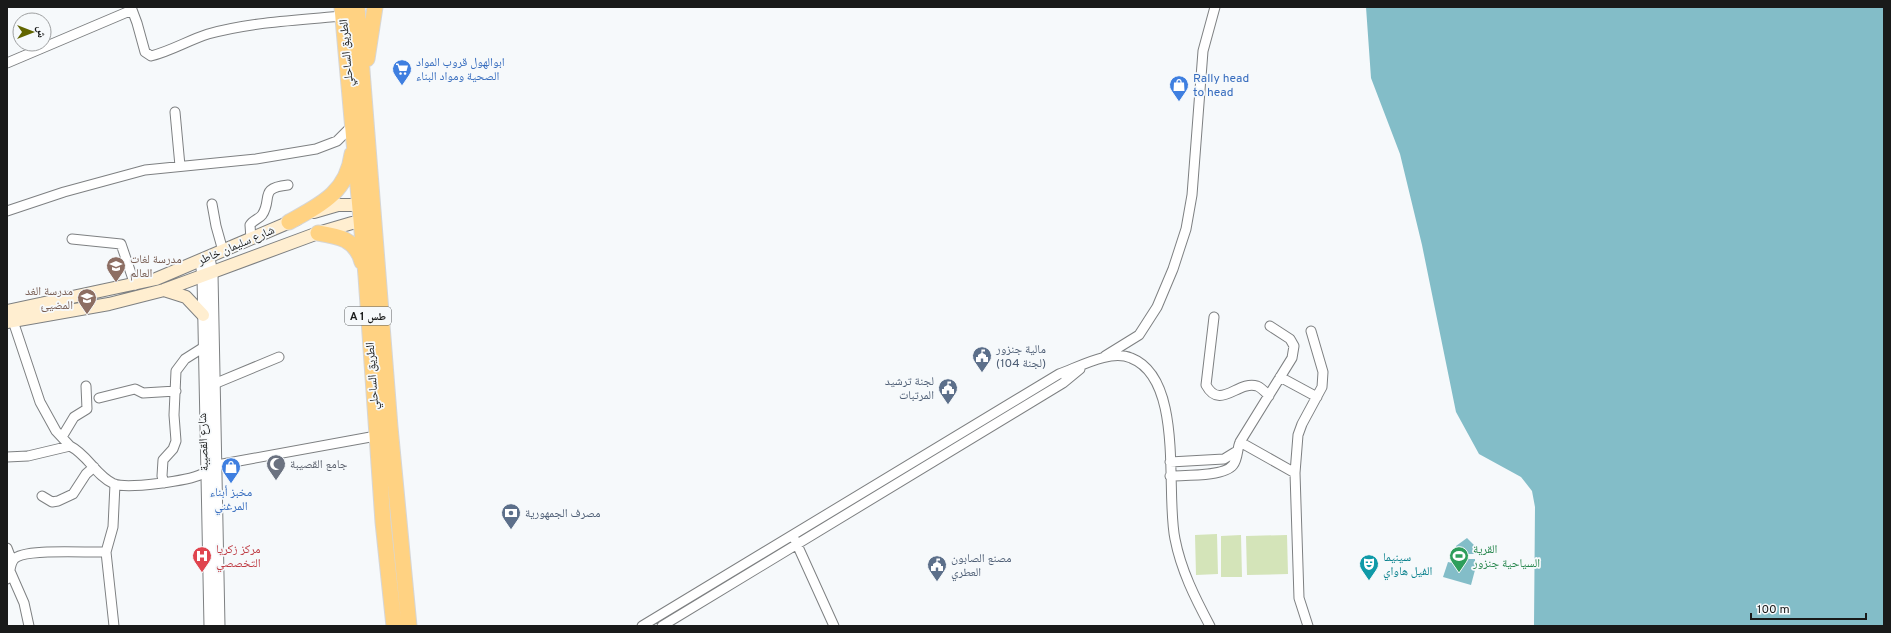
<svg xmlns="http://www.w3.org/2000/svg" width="1891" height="633" font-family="Overpass,'Noto Naskh Arabic',sans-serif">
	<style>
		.green { fill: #d4e4b9 }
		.water { fill: #83bdc8 }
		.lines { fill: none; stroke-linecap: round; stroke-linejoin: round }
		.minor-casing { stroke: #7e8082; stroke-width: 11 }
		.tertiary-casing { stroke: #7e8082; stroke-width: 13 }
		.secondary-casing { stroke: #7e8082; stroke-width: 14 }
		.trunk-casing { stroke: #d6d6d6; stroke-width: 17 }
		.minor { stroke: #fff; stroke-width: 9 }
		.tertiary { stroke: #fff; stroke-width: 11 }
		.secondary { stroke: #ffeed0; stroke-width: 12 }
		.trunk { stroke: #ffd282; stroke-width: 15 }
		.labels { text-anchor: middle; stroke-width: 3.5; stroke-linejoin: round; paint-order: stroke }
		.shield { fill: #f6f9fb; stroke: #5b5d5e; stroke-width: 1 }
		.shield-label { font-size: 11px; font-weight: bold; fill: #191a1a }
		.street-label { font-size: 12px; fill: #191a1a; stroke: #f6f9fb }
		.shop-label { font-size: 12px; fill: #366cbe; stroke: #f6f9fb; text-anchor: start }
		.education-label { font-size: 12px; fill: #785e54; stroke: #f6f9fb; text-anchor: start }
		.service-label { font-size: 12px; fill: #4e5e75; stroke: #f6f9fb; text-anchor: start }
		.worship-label { font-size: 12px; fill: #5b616d; stroke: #f6f9fb; text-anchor: start }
		.health-label { font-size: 12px; fill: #be3a42; stroke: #f6f9fb; text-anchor: start }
		.leisure-label { font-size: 12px; fill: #27864d; stroke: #f6f9fb; text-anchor: start }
		.culture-label { font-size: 12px; fill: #0d838f; stroke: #f6f9fb; text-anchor: start }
	</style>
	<rect width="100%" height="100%" fill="#f6f9fb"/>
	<path class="green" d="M1217 534 1218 574 1196 575 1195 535Z
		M1241 535 1242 577H1221V536Z
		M1287 535 1288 574 1247 575 1246 536Z"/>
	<path class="water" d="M1366 7H1884V626H1534L1535 507 1532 491 1521 477 1479 454 1456 412 1422 245 1400 154 1371 78Z
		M1467 538 1474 545V554H1456V546Z
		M1458 559H1475V570L1471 585 1443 577 1448 562 1457 564Z"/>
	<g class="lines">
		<g class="minor-casing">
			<path id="minor" d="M131 7 137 23 145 52 151 56C171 51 189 40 208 34 252 22 298 20 343 16
				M7 63 132 10
				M175 112 180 166
				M212 204 216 226 223 251
				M7 211 64 192 145 170 256 159 316 149 337 141 353 125
				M72 239 121 244 135 285
				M251 239 250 225C253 220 259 219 262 215 273 199 258 188 288 185
				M11 315 40 402 56 431 70 446
				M1214 317 1206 385C1220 411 1238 380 1257 386 1262 388 1266 393 1269 396
				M1105 356 1139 335 1157 307 1173 269 1186 229 1192 195 1203 51 1215 7
				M1280 377 1317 397
				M214 384 279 357
				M99 398 135 389 143 393 176 391
				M62 437 74 417 87 409 86 386
				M1240 442 1295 473
				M7 457 28 456 70 446C88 455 96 476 114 484 128 489 188 481 202 474 208 470 208 468 217 465L376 436
				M1170 462 1224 459 1237 451
				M1170 476C1184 475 1224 477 1233 465 1238 459 1237 449 1240 442L1292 358 1294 346 1290 339 1270 326
				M164 483 162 476 163 460 173 449 176 441 174 415 176 371 185 359 204 347
				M42 496 52 502 58 501 73 494 86 474 94 467
				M795 540 834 626
				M7 548 12 561
				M10 571 24 603 29 626
				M7 579C11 573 9 565 14 559 24 548 88 553 106 552
				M114 626 106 552 113 527 115 484
				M642 626 1059 374C1079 367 1110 349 1131 358 1185 379 1165 493 1175 539 1181 570 1195 598 1210 626
				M662 626 1063 383 1080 369
				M1308 626 1299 598 1295 473 1298 435 1302 424 1322 387 1323 372 1311 331"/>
		</g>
		<g class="tertiary-casing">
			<path id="tertiary" d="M209 258 212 274 219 626
				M201 260 203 277 210 626"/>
		</g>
		<g class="secondary-casing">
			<path id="secondary" d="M314 212 338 205H369
				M164 290 186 297 203 315
				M7 311 156 279 297 219
				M7 322 109 304 164 290 318 233 352 223 369 222"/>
		</g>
		<g class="trunk-casing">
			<path id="trunk" d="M342 7 366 276 383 522 394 626
				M357 7 390 427 409 626
				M367 59 375 7
				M289 222C320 205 347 193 352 154
				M318 233C338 236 356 239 362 262"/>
		</g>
		<use href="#minor" class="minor"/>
		<use href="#tertiary" class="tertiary"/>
		<use href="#secondary" class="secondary"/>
		<use href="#trunk" class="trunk"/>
	</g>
	<defs>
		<g id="supermarket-pin" transform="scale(1)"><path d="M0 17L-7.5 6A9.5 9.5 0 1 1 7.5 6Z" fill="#3f7fe0" stroke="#f6f9fb"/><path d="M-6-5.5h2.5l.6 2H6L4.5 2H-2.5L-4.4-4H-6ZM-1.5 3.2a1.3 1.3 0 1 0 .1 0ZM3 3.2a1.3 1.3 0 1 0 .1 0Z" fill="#fff"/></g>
		<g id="shop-pin" transform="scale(1)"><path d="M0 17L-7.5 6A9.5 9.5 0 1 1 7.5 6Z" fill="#3f7fe0" stroke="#f6f9fb"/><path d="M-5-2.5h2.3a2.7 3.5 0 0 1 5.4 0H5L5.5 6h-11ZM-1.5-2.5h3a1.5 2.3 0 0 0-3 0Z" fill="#fff"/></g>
		<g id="school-pin" transform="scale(1)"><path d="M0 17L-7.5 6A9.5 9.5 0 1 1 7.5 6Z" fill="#8d6e63" stroke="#f6f9fb"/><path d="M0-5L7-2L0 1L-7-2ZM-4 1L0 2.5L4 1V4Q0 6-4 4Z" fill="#fff"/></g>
		<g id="civic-pin" transform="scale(1)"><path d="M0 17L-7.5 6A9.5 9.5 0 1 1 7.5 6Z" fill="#5c6f8a" stroke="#f6f9fb"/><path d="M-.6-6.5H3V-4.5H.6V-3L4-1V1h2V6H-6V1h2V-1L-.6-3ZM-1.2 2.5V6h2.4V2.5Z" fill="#fff"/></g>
		<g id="mosque-pin" transform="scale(1)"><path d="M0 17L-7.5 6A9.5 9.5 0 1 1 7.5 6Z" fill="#6b7280" stroke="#f6f9fb"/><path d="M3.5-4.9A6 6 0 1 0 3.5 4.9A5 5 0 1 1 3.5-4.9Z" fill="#fff"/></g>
		<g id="bank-pin" transform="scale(1)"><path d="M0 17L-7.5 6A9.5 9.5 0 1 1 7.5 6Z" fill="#5c6f8a" stroke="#f6f9fb"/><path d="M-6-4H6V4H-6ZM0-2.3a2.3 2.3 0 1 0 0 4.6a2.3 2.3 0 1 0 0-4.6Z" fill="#fff"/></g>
		<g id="hospital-pin" transform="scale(1)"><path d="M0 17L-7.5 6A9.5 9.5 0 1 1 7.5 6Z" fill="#e0444e" stroke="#f6f9fb"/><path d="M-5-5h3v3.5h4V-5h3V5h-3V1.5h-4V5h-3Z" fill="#fff"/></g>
		<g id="stadium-pin" transform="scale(1)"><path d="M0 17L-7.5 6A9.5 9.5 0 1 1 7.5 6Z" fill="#2e9e5b" stroke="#f6f9fb"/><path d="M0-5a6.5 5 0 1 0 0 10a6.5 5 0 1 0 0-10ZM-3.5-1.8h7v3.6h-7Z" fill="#fff"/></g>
		<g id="theatre-pin" transform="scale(1)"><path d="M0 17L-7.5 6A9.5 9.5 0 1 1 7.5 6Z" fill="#0f9aa8" stroke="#f6f9fb"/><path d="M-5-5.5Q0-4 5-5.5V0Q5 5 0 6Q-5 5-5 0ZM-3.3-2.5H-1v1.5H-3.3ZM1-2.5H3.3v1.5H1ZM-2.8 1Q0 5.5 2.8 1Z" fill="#fff"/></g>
	</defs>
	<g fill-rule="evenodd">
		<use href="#supermarket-pin" x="402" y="69"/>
		<use href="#shop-pin" x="1179" y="85"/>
		<use href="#school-pin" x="116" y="266"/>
		<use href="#school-pin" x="87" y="298"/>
		<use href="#civic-pin" x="982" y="356"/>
		<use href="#civic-pin" x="948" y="388"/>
		<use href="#mosque-pin" x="276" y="464"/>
		<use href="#shop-pin" x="231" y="467"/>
		<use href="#bank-pin" x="511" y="513"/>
		<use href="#hospital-pin" x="202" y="556"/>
		<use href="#stadium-pin" x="1459" y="556"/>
		<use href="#theatre-pin" x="1369" y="564"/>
		<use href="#civic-pin" x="937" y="565"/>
	</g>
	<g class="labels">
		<rect class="shield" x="345" y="307" width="46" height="18" rx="3"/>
		<g class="shield-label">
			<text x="368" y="320">A 1 طس</text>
		</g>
		<g class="street-label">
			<text transform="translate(346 53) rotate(-95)" y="4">الطريق الساحلي</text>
			<text transform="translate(236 245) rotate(-23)" y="4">شارع سليمان خاطر</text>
			<text transform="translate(372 376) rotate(-94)" y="4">الطريق الساحلي</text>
			<text transform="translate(203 442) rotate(-92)" y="4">شارع القصيبة</text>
		</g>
		<g class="shop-label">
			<text x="416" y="66">ابوالهول قروب المواد<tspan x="416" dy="14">الصحية ومواد البناء</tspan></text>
			<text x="1193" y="82">Rally head<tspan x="1193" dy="14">to head</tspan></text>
			<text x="231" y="496" text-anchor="middle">مخبز أبناء<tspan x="231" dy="14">المرغني</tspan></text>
		</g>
		<g class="education-label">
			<text x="130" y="263">مدرسة لغات<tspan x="130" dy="14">العالم</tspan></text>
			<text x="73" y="295" text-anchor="end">مدرسة الغد<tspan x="73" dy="14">المضيئ</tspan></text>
		</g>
		<g class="service-label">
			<text x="996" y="353">مالية جنزور<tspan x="996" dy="14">(لجنة 104)</tspan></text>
			<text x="934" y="385" text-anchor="end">لجنة ترشيد<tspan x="934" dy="14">المرتبات</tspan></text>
			<text x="525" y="517">مصرف الجمهورية</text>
			<text x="951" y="562">مصنع الصابون<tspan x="951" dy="14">العطري</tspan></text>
		</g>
		<g class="worship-label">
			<text x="290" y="468">جامع القصيبة</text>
		</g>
		<g class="health-label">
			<text x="216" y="553">مركز زكريا<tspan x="216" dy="14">التخصصي</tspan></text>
		</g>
		<g class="leisure-label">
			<text x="1473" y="553">القرية<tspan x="1473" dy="14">السياحية جنزور</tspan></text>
		</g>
		<g class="culture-label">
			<text x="1383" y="561">سينيما<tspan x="1383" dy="14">الفيل هاواي</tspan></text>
		</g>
	</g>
	<rect width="1891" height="633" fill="none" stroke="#191a1a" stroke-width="16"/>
	<g transform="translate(32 32) rotate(90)"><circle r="19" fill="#f6f9fb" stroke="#9ea0a1"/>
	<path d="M0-3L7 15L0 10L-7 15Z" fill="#616500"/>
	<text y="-6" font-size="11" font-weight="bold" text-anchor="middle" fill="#191a1a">ش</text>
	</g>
	<path d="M1751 613v6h115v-6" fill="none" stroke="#191a1a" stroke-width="2"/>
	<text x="1757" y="613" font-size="12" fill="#191a1a" stroke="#f6f9fb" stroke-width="3" paint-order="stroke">100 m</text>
</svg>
